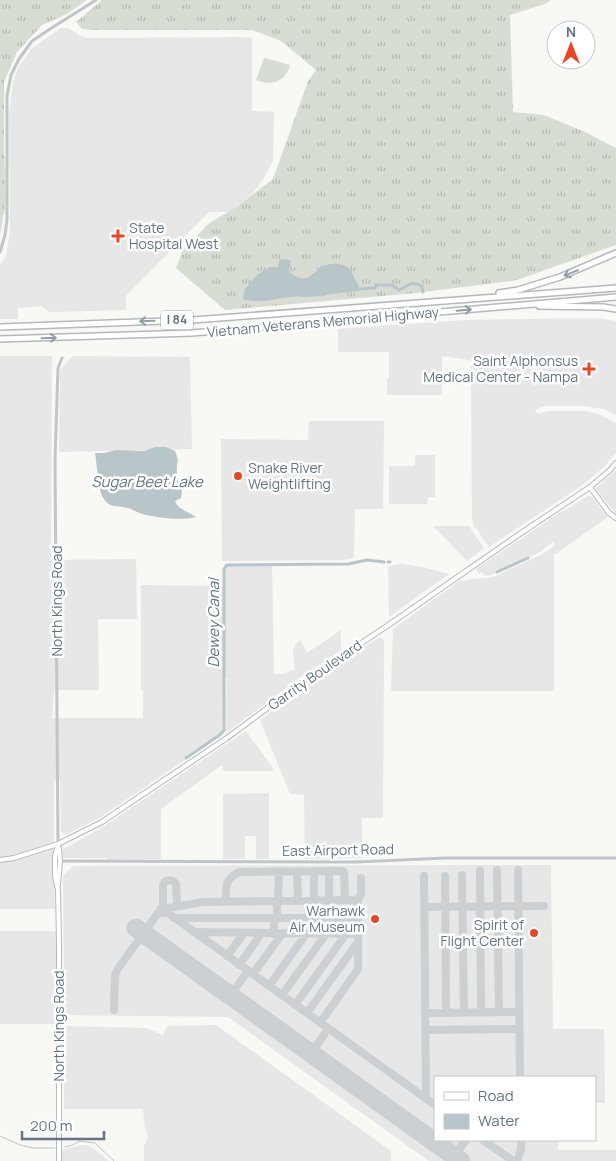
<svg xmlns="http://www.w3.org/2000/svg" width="616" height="1161" font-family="Manrope,sans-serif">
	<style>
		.built { fill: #e6e7e6 }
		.grass { fill: url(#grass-tufts) }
		.pitch { fill: #d8ddd4 }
		.water { fill: #b8c6c9 }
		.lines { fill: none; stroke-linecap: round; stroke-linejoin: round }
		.stream { stroke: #b8c6c9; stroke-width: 1 }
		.canal { stroke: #b8c6c9; stroke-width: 3 }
		.taxiway { stroke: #ccd0d2; stroke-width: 8 }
		.runway { stroke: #ccd0d2; stroke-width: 19 }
		.secondary-casing { stroke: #b3babe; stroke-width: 6 }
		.primary-casing { stroke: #b4babe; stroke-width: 6 }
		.motorway-casing { stroke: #b4b9bc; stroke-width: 8 }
		.tertiary { stroke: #c1c6ca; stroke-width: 3 }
		.secondary { stroke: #fff; stroke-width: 4 }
		.primary { stroke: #fff; stroke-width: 4 }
		.motorway { stroke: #fff; stroke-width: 5 }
		.oneway { stroke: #919ea7 }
		.poi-dot { fill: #e94724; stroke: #fff; stroke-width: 2 }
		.labels { text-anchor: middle; stroke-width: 5; stroke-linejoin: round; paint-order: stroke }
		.shield { fill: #fff; stroke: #919ea7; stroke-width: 1 }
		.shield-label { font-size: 12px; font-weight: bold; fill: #627581 }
		.poi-label { font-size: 14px; fill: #627581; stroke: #fff; text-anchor: end }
		.street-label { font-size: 14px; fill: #627581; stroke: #fff }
		.water-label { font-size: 15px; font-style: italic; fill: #5d757c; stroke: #fff }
	</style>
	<defs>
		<pattern id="grass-tufts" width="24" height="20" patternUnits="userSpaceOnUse" patternTransform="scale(1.25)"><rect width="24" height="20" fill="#d8ddd4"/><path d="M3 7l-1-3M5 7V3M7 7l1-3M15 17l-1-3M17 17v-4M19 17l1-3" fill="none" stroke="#b3b8b1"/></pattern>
	</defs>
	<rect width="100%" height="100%" fill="#f8f8f5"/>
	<path class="built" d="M61 28H69L79 35 88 38 241 37 252 38V111L274 112 273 160 264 178 254 192 236 207 228 212H209L126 296V310L49 312 41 306 18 308V319H0V265L6 256 10 231 9 113 13 82 18 68 31 49Z
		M597 318 616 321V415L604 409 584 406H544L535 410 538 414 549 411H586L601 415 616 423V453L604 467 581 486 489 547 475 527 472 520 471 366 476 361 463 359 442 356V395H387V379L389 378V352H338V329L465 320Z
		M0 356H52L51 560 136 559 137 619H98L99 690H54L52 718H143V690H141V585L225 586V566L272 565 274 674H284L295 669 293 651 295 645 300 640 307 653 341 630V650L298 679 226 733 227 678H223L222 735 96 820 66 835 61 832 60 780 54 781V837L53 859 55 909H0Z
		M73 356 190 357 192 449 59 452 60 370Z
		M309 421H384L383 509H355L354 558 343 560 222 561 221 439 308 440Z
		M415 455H435V497H428L427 504H389V466H415Z
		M616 470V514L596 489 597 487Z
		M587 496H591L608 517 556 554H554V691H391L393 629 461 580 463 582 466 580 493 577 543 554 554 546V541L540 552 509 566 489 576 484 575 481 572 479 574 476 569 559 513 571 507Z
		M433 526H469L484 548 483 549 467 561Z
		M401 564 422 567 449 574 389 617 388 566Z
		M380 637 384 640V646L383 818H362V858L305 859 304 795 290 794 260 720 301 689 357 651Z
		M246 731 270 764 273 768V771H223L222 765 161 809V859L107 860V858H63L62 851 65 848 98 830Z
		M269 793V859H256V836H245V859H223V794Z
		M551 865 553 1029H604L605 1103H595V1077H435V1140H558V1150H616V1161H429L228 1017 64 1015 63 876 73 866Z
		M0 931H56V1024H0Z
		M216 1025 391 1151V1161H144V1145L148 1138 145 1128 143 1109H64L65 1026 146 1028 163 1035 167 1026Z
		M81 1145H86L93 1148 109 1161H62V1150Z"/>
	<path class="grass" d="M0 0H87L67 14 42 25 17 52 4 82V147L6 202 0 235Z
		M102 0H551L545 4 510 15 513 112 544 115 585 132 616 148V245L517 280 416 293 225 310 176 268 182 252 208 224 236 207 273 179 308 81 316 70 281 41 252 30H91L82 29 76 22Z"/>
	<path class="pitch" d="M264 58H265L290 65C286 81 272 87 256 80Z"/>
	<path class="water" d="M283 259 290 260 291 263 289 270C293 277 301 279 308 278 312 274 317 272 320 267 330 263 345 261 352 272 353 274 353 277 355 279 358 284 359 285 360 291 353 292 347 292 341 293 330 294 320 296 309 297 303 297 296 296 290 297 274 299 258 304 243 299L245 289 257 275 270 267H278L279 260Z
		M155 447H166L175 451C180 463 176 462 177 473 177 478 179 481 178 486L182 490 181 498 175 501C177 509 189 512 196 517 179 521 163 518 146 515 140 514 134 510 128 508 118 505 111 509 104 499 98 492 97 463 95 453H104L116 450 144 451Z"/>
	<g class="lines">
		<path class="stream" d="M0 1136 20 1145 33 1148H55
			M65 1147 73 1145 79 1141 95 1143 114 1161"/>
		<path class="canal" d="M360 289 373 288H375L376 285H392L399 290C408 286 412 280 422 286L423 292
			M388 562H390
			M497 572 528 558
			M186 758 221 734 224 730V569L227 565 348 564 367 560 384 562"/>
		<path class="taxiway" d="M497 870 499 1012
			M518 870 520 1077
			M297 871 298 900
			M480 871 481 1012
			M462 875 464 1012
			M424 876 426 1099
			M445 876 446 1012
			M314 900V871
			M329 900V871
			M226 901C226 887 224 880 239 872L342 871 344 872 345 900
			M424 907 544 906
			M160 910 163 906V885C165 879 172 879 176 884L177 906
			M157 914 161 913H168L435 1105
			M174 918H358
			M194 932 358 934
			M274 934V921L277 915V903L278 898 279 872
			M227 956 244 933
			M239 965 261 934
			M253 974 282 934
			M269 986 306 934
			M282 995 326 934
			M230 996 248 971
			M295 1005 346 934
			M114 1010 115 976 117 970 158 913 162 909 203 902 358 900
			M307 1013 358 942
			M425 1013 519 1012
			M320 1023 358 969V900L361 894V878
			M425 1030 519 1029
			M311 1053 328 1029
			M483 1140 513 1161
			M454 1156 466 1140
			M517 1161 521 1149V1140"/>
		<path class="runway" d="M136 928 461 1161"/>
		<g class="secondary-casing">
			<path id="secondary" d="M590 487 609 513 616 518
				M58 844 55 856V876L58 890 59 942V1161
				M58 885 60 861 59 848"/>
		</g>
		<g class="primary-casing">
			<path id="primary" d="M0 860 14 858 58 844 102 822 121 809 227 738 300 684 387 626 521 533 590 487 609 471 616 463"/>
		</g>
		<g class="motorway-casing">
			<path id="motorway" d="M499 293 518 290 560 277 616 253
				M539 306 603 307 616 309
				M0 327 193 320 616 288
				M0 339 192 333 616 297"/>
		</g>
		<path class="tertiary" d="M0 252 5 235 7 220V96L11 75 19 59 32 41 50 29 96 0
			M58 844 55 460 58 368 62 358
			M60 861 357 862 445 858H616"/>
		<use href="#secondary" class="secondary"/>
		<use href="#primary" class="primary"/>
		<use href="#motorway" class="motorway"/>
	</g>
	<defs><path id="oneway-shaft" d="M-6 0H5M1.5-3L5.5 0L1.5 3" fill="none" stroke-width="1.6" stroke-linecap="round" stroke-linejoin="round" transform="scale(1.25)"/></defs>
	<g class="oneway">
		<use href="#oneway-shaft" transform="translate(571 273) rotate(158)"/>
		<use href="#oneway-shaft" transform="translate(464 310) rotate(-5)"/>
		<use href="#oneway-shaft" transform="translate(147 321) rotate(178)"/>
		<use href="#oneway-shaft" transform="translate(49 338) rotate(-2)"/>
	</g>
	<g class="poi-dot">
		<path d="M115.5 228.5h5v5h5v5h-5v5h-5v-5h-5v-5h5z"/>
		<path d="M586.5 361.5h5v5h5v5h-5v5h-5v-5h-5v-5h5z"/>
		<circle cx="238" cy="476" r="5"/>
		<circle cx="375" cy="919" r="5"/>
		<circle cx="534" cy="933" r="5"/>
	</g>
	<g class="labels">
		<rect class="shield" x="161" y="310.5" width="32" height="19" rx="4"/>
		<g class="shield-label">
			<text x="177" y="324">I 84</text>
		</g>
		<g class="poi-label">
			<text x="129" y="233" text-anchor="start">State<tspan x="129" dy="16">Hospital West</tspan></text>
			<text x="578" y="366">Saint Alphonsus<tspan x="578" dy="16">Medical Center - Nampa</tspan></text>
			<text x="248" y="473" text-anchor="start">Snake River<tspan x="248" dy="16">Weightlifting</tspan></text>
			<text x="365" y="916">Warhawk<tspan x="365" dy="16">Air Museum</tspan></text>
			<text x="524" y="930">Spirit of<tspan x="524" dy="16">Flight Center</tspan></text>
		</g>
		<g class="street-label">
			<text transform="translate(323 322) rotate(-5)" y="5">Vietnam Veterans Memorial Highway</text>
			<text transform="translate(57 601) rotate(-90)" y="5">North Kings Road</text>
			<text transform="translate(315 675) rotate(-35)" y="5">Garrity Boulevard</text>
			<text transform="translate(338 850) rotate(-1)" y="5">East Airport Road</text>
			<text transform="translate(59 1026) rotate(-90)" y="5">North Kings Road</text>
		</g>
		<g class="water-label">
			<text x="147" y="487">Sugar Beet Lake</text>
			<text transform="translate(214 623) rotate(-90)" y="5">Dewey Canal</text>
		</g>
	</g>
	<rect x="434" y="1076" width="162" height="65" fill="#ffffff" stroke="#c0c8cd"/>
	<rect x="444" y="1092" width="25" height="8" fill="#ffffff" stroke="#c0c8cd"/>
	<text x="478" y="1101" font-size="15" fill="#627581">Road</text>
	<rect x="444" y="1114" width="25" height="15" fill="#b8c6c9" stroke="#c0c8cd"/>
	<text x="478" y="1126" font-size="15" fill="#627581">Water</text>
	<g transform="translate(571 45)"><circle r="24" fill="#ffffff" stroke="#c0c8cd"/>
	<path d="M0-4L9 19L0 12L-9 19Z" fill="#e94724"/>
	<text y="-8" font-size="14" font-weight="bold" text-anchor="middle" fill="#627581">N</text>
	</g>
	<path d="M22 1131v8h82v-8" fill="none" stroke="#627581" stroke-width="2.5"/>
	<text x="30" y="1131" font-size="15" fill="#627581" stroke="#ffffff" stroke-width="4" paint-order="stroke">200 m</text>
</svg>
